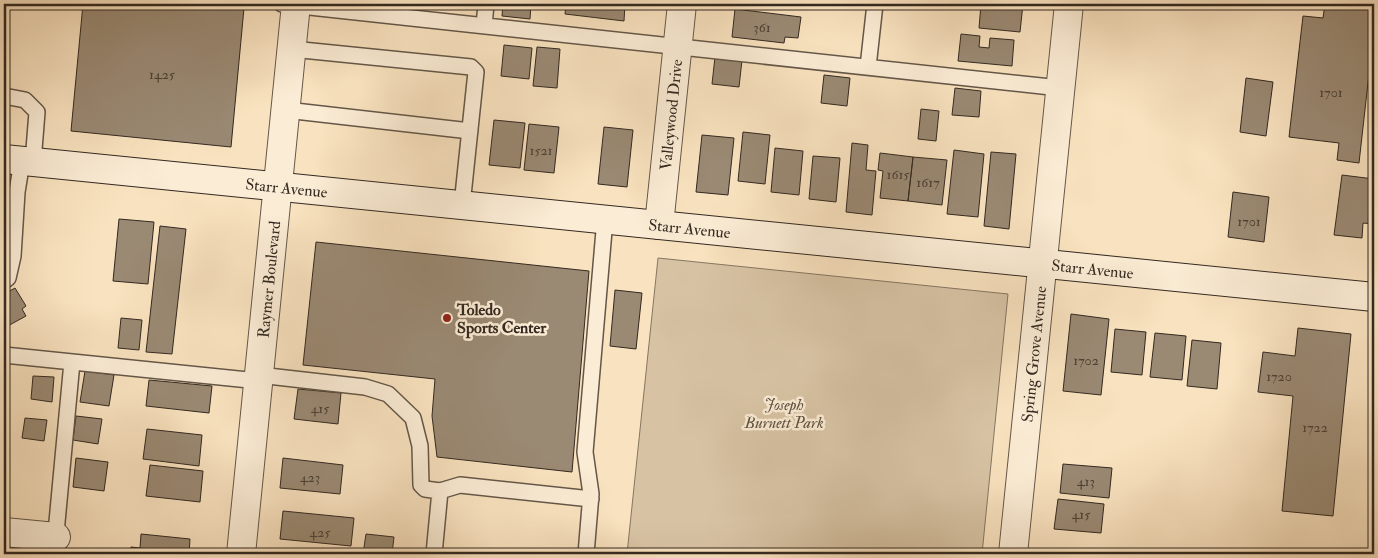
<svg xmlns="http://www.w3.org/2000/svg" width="1378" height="558" font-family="'IM FELL Double Pica',serif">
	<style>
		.green { fill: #d7c3a4; stroke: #857662 }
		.building { fill: #9a8973; stroke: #332920 }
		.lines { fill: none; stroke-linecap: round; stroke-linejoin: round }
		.service-casing { stroke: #645748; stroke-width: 18 }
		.minor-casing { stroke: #645748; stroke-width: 30 }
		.secondary-casing { stroke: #332920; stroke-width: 30 }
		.service { stroke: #fbecd5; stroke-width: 15 }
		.minor { stroke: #fbecd5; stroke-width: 28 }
		.secondary { stroke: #fbecd5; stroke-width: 28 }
		.poi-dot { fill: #8f2418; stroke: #fbecd5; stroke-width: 2 }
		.labels { text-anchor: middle; stroke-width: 5; stroke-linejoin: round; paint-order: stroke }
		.number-label { font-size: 14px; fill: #4d4135 }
		.street-label { font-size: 16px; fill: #332920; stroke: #fbecd5 }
		.poi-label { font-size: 16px; font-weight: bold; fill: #332920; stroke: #fbecd5; text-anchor: start }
		.park-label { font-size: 16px; font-style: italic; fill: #5c5041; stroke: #fbecd5 }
	</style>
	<rect width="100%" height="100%" fill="#f9e2bf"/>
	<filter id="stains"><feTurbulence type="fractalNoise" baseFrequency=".004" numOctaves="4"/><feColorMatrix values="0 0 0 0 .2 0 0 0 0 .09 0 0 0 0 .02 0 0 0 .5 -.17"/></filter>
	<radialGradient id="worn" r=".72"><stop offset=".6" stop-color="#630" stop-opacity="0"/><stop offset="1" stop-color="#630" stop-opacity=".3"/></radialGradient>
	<path class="green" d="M658 258 1008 294 982 554H627Z"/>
	<path class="building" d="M83 4H197L244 8 231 147 71 131Z
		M503 4H531L530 19 502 16Z
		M566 4H625L624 21 565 14Z
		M981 4H1023L1020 32 979 28Z
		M1325 4H1352L1374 6V29L1359 163 1337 160 1339 143 1289 137 1303 16 1323 18Z
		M735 9 801 17 798 38 785 37 784 43 732 37Z
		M961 34 980 36 979 47 989 48 990 38 1014 40 1012 66 958 61Z
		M504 45 532 48 529 79 501 76Z
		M537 47 560 49 557 88 533 86Z
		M715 57 742 60 739 87 712 84Z
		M824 75 850 78 847 106 821 103Z
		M1246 78 1273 82 1266 136 1240 132Z
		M955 88 981 91 979 117 952 115Z
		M921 109 939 111 936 141 918 139Z
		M494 120 525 123 520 168 489 165Z
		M529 124 559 127 554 173 524 170Z
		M604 127 633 130 627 187 598 184Z
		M743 132 770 135 765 184 738 181Z
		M702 135 734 138 728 195 696 192Z
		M852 143 868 145 866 170 876 171 872 215 846 212Z
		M775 148 803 151 799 195 771 192Z
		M954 150 984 154 978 217 947 214Z
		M991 152 1016 154 1009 229 984 226Z
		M880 153 913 157 908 201 880 198 883 171 878 170Z
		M813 156 840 158 836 202 809 199Z
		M913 157 947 160 942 205 908 201Z
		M1342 175 1374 179V224L1363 223 1362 238 1334 235Z
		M1233 192 1269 197 1264 242 1228 237Z
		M119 219 154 222 148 284 113 281Z
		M160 226 186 229 172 354 146 352Z
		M316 242 589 271 572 472 437 457 432 416 435 379 303 365Z
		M15 288 26 306 22 309 26 316 4 328V294Z
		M615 290 642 293 636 349 610 346Z
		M1071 314 1109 319 1101 395 1063 391Z
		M121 318 142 320 139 350 118 348Z
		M1298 328 1351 334 1333 516 1282 511 1293 396 1258 392 1263 352 1295 356Z
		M1115 329 1146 332 1142 375 1111 372Z
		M1155 333 1186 336 1182 380 1150 377Z
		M1192 340 1221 343 1217 389 1187 386Z
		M85 371 114 375 109 406 80 402Z
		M33 376 54 377 52 402 31 399Z
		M149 380 212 386 209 413 146 406Z
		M298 389 341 393 338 424 294 419Z
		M76 416 102 419 98 444 73 440Z
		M25 418 47 420 44 441 22 438Z
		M147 429 202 435 199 466 143 459Z
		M76 458 108 462 104 491 73 487Z
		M283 458 343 465 340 494 280 488Z
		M1063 464 1112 468 1109 498 1060 493Z
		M150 465 203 471 200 502 146 496Z
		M1058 499 1104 504 1101 533 1054 529Z
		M283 511 354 518 351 546 280 539Z
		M141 534 190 539 189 554H130L131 547 140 548Z
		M366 534 394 537 392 554H363Z"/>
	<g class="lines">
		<g class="service-casing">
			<path id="service" d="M282 4 1060 88
				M484 26 486 4
				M292 49 471 67 476 72 462 205
				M868 67 875 4
				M4 96 25 100 37 112 33 162
				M286 110 470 131
				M4 281 8 278 13 256 17 192 22 161
				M4 355 258 381
				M259 375 365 387 388 394 413 418 420 446 421 485 425 489 440 491 434 554
				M440 491 460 485 591 499
				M54 554 72 362
				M586 554 591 494 585 452 605 219"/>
		</g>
		<g class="minor-casing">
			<g id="minor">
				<path id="s1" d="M659 225 682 4"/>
				<path d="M4 532 56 537"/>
				<path id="s2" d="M241 554 296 4"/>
				<path id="s3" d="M1013 554 1069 4"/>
			</g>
		</g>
		<g class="secondary-casing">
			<g id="secondary">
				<path id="s4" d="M4 159 1374 297"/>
			</g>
		</g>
		<use href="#service" class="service"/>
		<use href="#minor" class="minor"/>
		<use href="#secondary" class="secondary"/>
	</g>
	<circle class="poi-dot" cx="447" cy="318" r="5"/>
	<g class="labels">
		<g class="number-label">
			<text x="762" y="32">361</text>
			<text x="162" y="79">1425</text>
			<text x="1331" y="97">1701</text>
			<text x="541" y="155">1521</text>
			<text x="898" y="179">1615</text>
			<text x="928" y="187">1617</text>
			<text x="1249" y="226">1701</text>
			<text x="1086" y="365">1702</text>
			<text x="1279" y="381">1720</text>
			<text x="320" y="413">415</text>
			<text x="1315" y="432">1722</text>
			<text x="310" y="482">423</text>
			<text x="1086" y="486">413</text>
			<text x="1081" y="519">415</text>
			<text x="320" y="537">425</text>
		</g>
		<g class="street-label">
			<text dy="6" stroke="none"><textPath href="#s1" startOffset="111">Valleywood Drive</textPath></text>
			<text dy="6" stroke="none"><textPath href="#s4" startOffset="284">Starr Avenue</textPath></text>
			<text dy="6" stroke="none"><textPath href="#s4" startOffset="689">Starr Avenue</textPath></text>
			<text dy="6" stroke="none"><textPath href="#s4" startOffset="1094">Starr Avenue</textPath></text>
			<text dy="6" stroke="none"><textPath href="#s2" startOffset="276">Raymer Boulevard</textPath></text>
			<text dy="6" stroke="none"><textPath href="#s3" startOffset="201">Spring Grove Avenue</textPath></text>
		</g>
		<g class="poi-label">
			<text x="457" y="315">Toledo<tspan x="457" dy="18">Sports Center</tspan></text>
		</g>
		<g class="park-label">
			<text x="784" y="410">Joseph<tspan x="784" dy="18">Burnett Park</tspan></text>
		</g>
	</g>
	<rect width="1378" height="558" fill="none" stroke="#f9e2bf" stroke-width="20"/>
	<rect x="5" y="5" width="1368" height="548" fill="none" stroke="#332920" stroke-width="2.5"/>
	<rect x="10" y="10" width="1358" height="538" fill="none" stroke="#332920"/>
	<rect width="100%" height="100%" filter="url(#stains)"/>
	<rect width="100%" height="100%" fill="url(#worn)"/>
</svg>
